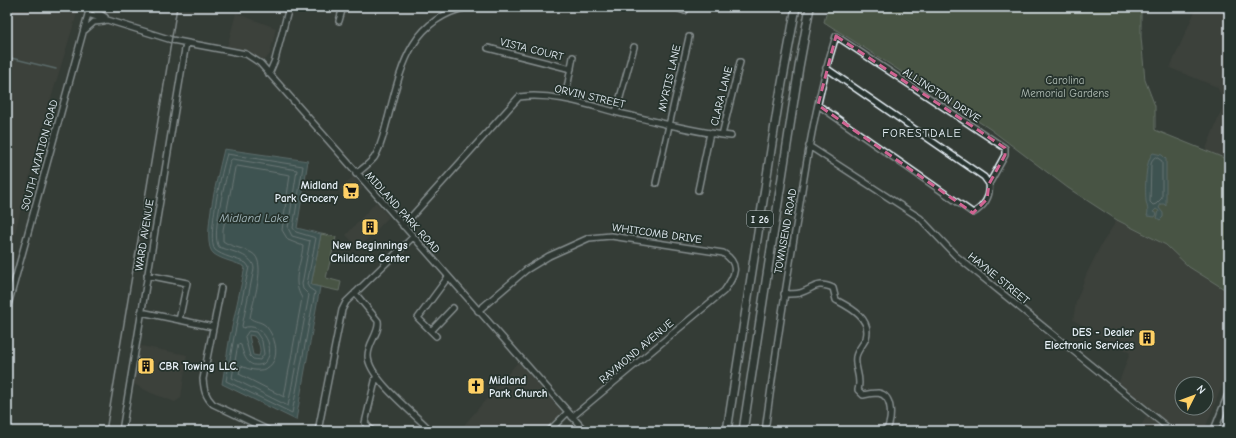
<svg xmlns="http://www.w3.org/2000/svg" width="1236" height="438" font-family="'Comic Neue',sans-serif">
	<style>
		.built { fill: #444640; fill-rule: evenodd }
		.green { fill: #607254; stroke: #a4b2a6 }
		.water { fill: #4b6f71; stroke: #8aa3a7; fill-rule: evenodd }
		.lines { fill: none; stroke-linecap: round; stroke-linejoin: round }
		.shore { stroke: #a9bdc2; stroke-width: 1 }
		.stream { stroke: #8aa3a7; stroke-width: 1.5 }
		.minor-casing { stroke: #e8f1f8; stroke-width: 8 }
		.major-casing { stroke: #e8f1f8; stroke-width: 9 }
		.highway-casing { stroke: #e8f1f8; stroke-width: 10 }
		.minor { stroke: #26332d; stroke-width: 5 }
		.major { stroke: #26332d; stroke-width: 6 }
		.highway { stroke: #26332d; stroke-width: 7 }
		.rail { stroke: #e8f1f8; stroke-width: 1.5 }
		.marked { fill: none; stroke: #cf6492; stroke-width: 3; stroke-dasharray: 8 5; stroke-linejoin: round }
		.labels { text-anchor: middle; stroke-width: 3.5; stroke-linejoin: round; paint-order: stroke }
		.shield { fill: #26332d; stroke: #aeb8bb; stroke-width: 1 }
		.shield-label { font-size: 10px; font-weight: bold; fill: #e8f1f8 }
		.street-label { font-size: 11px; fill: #e8f1f8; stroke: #26332d }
		.park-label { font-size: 11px; fill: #b2beb6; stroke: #26332d }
		.poi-label { font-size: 11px; font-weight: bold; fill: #e8f1f8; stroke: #26332d; text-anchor: end }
		.neighbourhood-label { font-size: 12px; letter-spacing: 1px; fill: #e8f1f8; stroke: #26332d }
		.water-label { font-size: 12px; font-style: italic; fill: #a9bdc2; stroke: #26332d }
	</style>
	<rect width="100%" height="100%" fill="#343c36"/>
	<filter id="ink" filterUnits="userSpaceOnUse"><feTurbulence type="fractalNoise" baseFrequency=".025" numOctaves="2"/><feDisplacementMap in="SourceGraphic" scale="8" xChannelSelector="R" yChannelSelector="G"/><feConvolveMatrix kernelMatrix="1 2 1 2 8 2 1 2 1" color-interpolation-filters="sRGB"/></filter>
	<g filter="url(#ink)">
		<path class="built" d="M7 7H79L45 118 7 263Z
			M1229 7V160L1205 151 1225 102 1217 87 1170 68 1195 11Z
			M236 13 276 28 270 54 266 59 261 60 249 52 227 47Z
			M353 177 363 188 351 200 340 188Z
			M376 202 389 217 359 248 346 235Z
			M1117 220 1166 245 1189 267 1229 292V369L1204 431H1138L1149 412 1117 387 1130 353 1073 320 1076 302 1086 275 1101 245ZM1182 384H1206V408H1182Z
			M136 345 187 355 181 398 175 402 151 393 130 382Z
			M518 362 565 415 549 431H459Z"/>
		<path class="green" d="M828 7H1141V37L1145 80 1155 106V130L1229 160V292L1189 267 1166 245 1117 220 1068 188 990 129 824 22Z
			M321 234 336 237 326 278 341 282 339 291 311 285Z"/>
		<path class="water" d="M224 149 308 161 297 228 321 234 311 285 320 287 296 420 222 384 230 336 245 267C236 262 222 260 214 254 199 244 220 167 224 149ZM249 335 254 336C258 341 262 349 259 356L253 355Z
			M1153 153 1162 155 1166 159V206L1164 204H1161L1159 208 1163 213V217L1160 220 1157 218 1159 211 1156 209 1153 212 1157 214 1155 217 1147 216C1149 210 1147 207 1146 201 1145 189 1145 161 1153 153Z"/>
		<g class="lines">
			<path class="shore" d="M227 154 303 166 293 228 296 232 316 238 307 284 309 288 315 292 292 413 226 381 234 337 249 267 246 263C237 259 222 256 215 250 206 240 222 168 227 154Z
				M1156 157 1162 161V198L1156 204 1153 205 1150 202 1151 164 1153 159Z
				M233 159 297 170 288 228 292 236 310 241 302 284 303 289 309 295 288 406 232 378 238 344 241 345C244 357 248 369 263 364 279 352 263 320 243 328L242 326 254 269C254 255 230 251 219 247 210 235 227 177 230 161Z
				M237 166 290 175 282 230 288 240 303 246C301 266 291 280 302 298L284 397 239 374 241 366C276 382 285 349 266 326 261 321 254 322 250 318 252 303 268 262 252 253 243 248 231 247 223 241V230L235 168Z
				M249 331 256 332 262 341 264 354 260 360 253 359 250 356 245 337Z"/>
			<path class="stream" d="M1113 7C1123 12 1133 11 1144 7
				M7 57 56 69"/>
			<g class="minor-casing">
				<path id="minor" d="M94 7 97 12 105 17
					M674 7 685 11
					M88 14 172 40 246 54 260 63 585 431
					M339 21 343 7
					M85 30 94 22 104 21
					M488 48 571 69
					M269 74 275 60 289 7
					M565 99 573 57
					M818 105 973 213C984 207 991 196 989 184L984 177 826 68
					M616 112 634 47
					M722 135 740 62
					M809 146 920 218 955 255 1172 431
					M356 174C362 169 369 164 374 158 382 146 384 131 388 118 401 68 410 19 468 7
					M656 183 689 37
					M698 190 710 133
					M403 226 519 97C552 93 582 103 615 112 653 121 693 132 731 136
					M147 275 187 283 179 320
					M221 288 203 379C204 390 205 396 213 404L270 431
					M355 293 378 321C380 333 368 342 368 356 368 377 411 411 427 427V431
					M784 294C789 294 796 294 800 293 815 288 816 281 833 288L836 300C849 307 872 318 866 338 864 344 857 350 856 357 854 369 862 376 858 390L863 395C867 394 874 393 878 393 894 395 892 421 886 431
					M7 309 90 7
					M478 311 526 270 549 256 589 238 611 236 723 253C741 264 735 276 724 291L572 417
					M141 312 213 327
					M431 331 453 308
					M436 336 418 318 448 277
					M122 431 186 43
					M318 431 342 310 346 302 413 237
					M372 431 365 423 376 377
					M549 431 568 412
					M765 431C775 357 786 283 799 209 808 151 818 92 836 36L1005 148V155L989 184"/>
			</g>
			<g class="major-casing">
				<path id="major" d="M1214 431 1229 393"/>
			</g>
			<g class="highway-casing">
				<path id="highway" d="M727 431 778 105 796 7
					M743 431 799 67 810 7"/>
			</g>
			<use href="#minor" class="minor"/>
			<use href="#major" class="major"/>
			<use href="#highway" class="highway"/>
			<path class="rail" d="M106 431 177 7"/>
		</g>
	</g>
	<path d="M0 0H1236V438H0ZM836 36 1005 148V155L989 184 987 199 973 213 818 105Z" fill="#343c36" fill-opacity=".55" fill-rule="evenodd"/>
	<path class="marked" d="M836 36 1005 148V155L989 184 987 199 973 213 818 105Z"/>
	<defs>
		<g id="supermarket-square" transform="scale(0.9)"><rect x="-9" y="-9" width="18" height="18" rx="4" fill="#ffd166" stroke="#26332d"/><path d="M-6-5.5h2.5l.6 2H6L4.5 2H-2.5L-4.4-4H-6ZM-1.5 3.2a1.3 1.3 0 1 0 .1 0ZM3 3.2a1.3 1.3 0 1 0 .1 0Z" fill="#111"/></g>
		<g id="building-square" transform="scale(0.9)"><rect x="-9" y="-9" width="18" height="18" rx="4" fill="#ffd166" stroke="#26332d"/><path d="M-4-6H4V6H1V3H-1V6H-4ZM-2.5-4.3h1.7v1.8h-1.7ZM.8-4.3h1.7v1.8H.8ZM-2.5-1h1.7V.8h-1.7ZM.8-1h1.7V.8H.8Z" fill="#111"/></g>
		<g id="church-square" transform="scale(0.9)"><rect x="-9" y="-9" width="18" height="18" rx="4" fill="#ffd166" stroke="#26332d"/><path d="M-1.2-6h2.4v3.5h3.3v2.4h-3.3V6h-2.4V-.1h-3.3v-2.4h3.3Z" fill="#111"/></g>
	</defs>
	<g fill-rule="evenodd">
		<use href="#supermarket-square" x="351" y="191"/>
		<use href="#building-square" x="370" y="227"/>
		<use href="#building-square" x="1147" y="338"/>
		<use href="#building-square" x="146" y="366"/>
		<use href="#church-square" x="476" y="386"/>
	</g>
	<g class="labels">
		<rect class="shield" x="747" y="211" width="26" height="16" rx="3"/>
		<g class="shield-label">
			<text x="760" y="223">I 26</text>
		</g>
		<g class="street-label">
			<text transform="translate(532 49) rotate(14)" y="4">VISTA COURT</text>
			<text transform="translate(669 78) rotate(-77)" y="4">MYRTIS LANE</text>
			<text transform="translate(942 95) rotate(33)" y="4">ALLINGTON DRIVE</text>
			<text transform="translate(590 96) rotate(13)" y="4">ORVIN STREET</text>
			<text transform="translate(721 96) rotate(-76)" y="4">CLARA LANE</text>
			<text transform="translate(39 155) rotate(-75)" y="4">SOUTH AVIATION ROAD</text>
			<text transform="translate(403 212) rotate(48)" y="4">MIDLAND PARK ROAD</text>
			<text transform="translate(785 231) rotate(-80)" y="4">TOWNSEND ROAD</text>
			<text transform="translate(657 233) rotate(8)" y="4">WHITCOMB DRIVE</text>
			<text transform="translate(144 235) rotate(-81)" y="4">WARD AVENUE</text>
			<text transform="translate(999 278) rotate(39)" y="4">HAYNE STREET</text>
			<text transform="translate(636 351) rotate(-40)" y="4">RAYMOND AVENUE</text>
		</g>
		<g class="park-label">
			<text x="1065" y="84">Carolina<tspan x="1065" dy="13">Memorial Gardens</tspan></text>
		</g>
		<g class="poi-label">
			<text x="338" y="189">Midland<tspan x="338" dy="13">Park Grocery</tspan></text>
			<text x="370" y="249" text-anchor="middle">New Beginnings<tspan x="370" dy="13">Childcare Center</tspan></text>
			<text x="1134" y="336">DES - Dealer<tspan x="1134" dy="13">Electronic Services</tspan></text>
			<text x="159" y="370" text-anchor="start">CBR Towing LLC.</text>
			<text x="489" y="384" text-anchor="start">Midland<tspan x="489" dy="13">Park Church</tspan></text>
		</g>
		<g class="neighbourhood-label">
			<text x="922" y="137">FORESTDALE</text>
		</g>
		<g class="water-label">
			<text x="254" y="222">Midland Lake</text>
		</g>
	</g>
	<rect width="1236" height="438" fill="none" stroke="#26332d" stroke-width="24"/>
	<rect x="12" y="12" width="1212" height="414" fill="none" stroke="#e8f1f8" stroke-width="1.5" filter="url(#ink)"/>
	<g transform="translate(1194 396) rotate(48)"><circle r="19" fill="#26332d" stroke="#747f7e"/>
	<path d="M0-3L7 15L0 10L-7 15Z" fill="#ffd166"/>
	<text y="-6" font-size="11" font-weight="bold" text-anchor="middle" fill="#e8f1f8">N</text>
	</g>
</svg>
